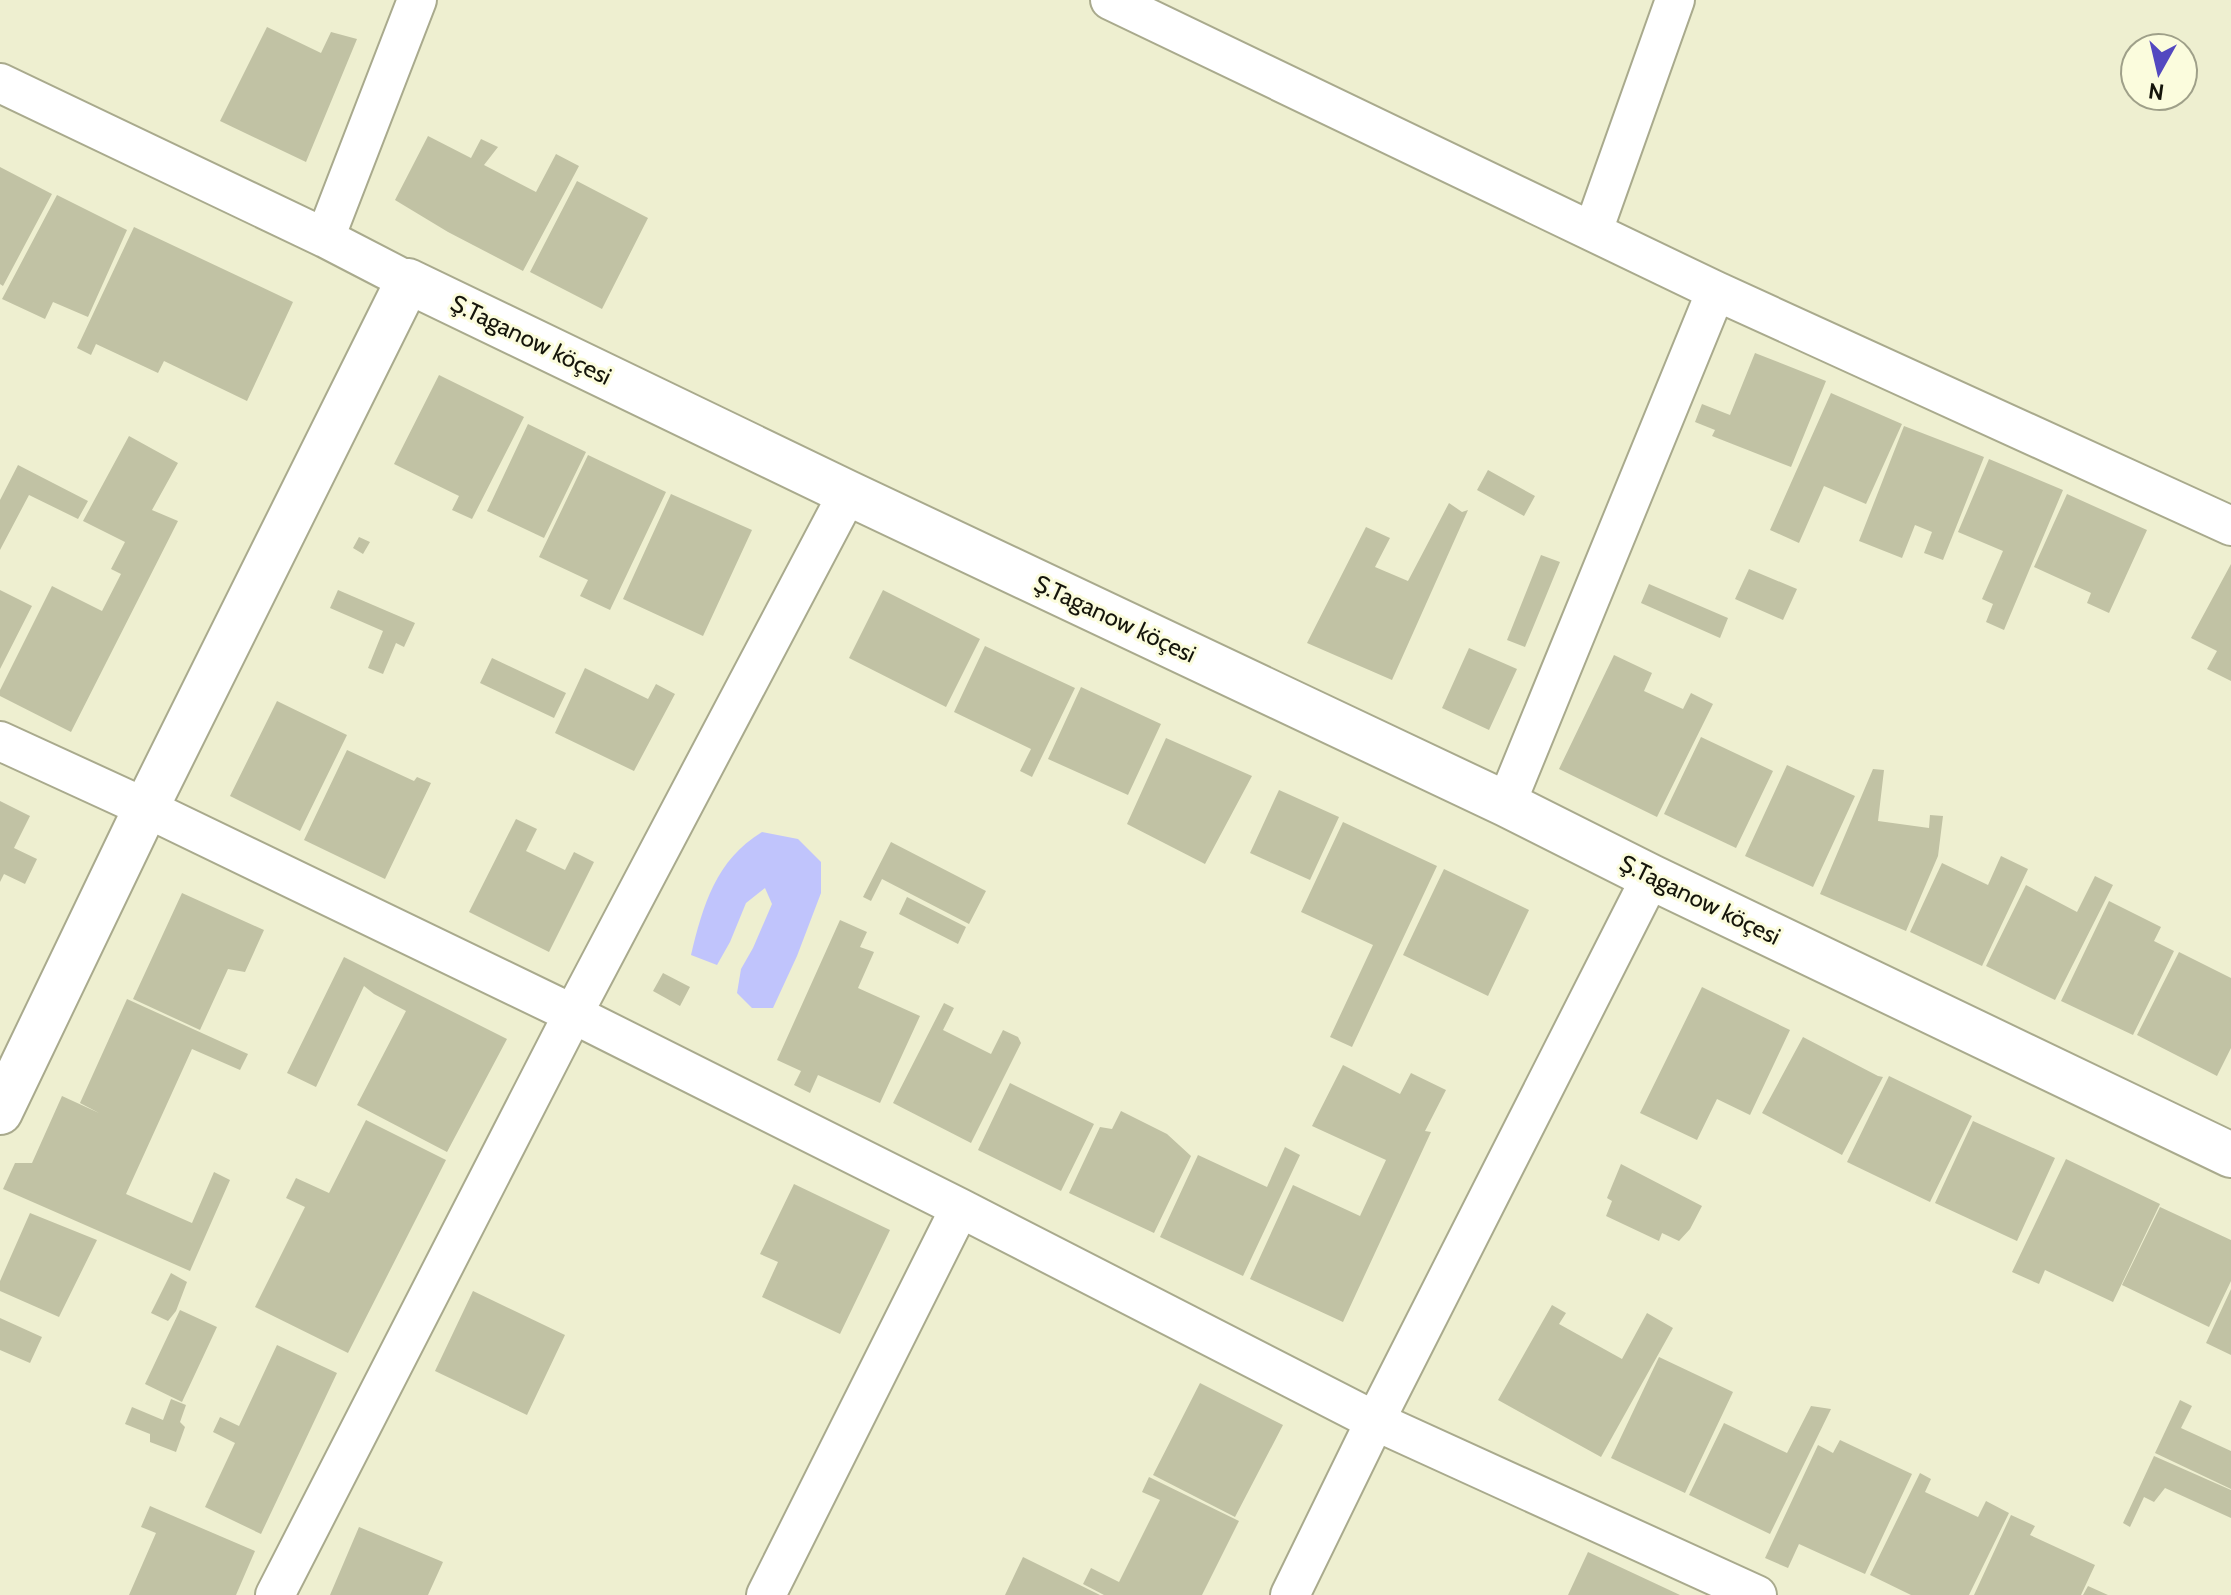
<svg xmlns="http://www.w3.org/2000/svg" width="2231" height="1595" font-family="Cabin,sans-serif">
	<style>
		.green { fill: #c0c4fc }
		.building { fill: #c1c2a4 }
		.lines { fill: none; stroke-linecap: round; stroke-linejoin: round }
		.street-casing { stroke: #a9aa8d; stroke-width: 42 }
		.secondary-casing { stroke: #a9aa8d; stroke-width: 48 }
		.street { stroke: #fff; stroke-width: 38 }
		.secondary { stroke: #fff; stroke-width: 44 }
		.labels { text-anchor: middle; stroke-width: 6; stroke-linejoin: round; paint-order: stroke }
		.street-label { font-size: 24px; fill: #15150b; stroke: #fbfcdd }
	</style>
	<rect width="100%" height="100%" fill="#eeefd0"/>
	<path class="green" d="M762 832 798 839 821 862V893L797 956 773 1008H752L737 993 741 969 753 948 772 904 765 888 746 903 730 942 717 965 691 955C703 905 716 860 762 832Z"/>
	<path class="building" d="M267 27 321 53 331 32 357 39 306 162 220 121Z
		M428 136 471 158 481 139 498 147 484 165 536 192 556 154 579 166 523 271 448 232 395 200Z
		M0 167 52 194 3 286 0 284Z
		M577 181 648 218 602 309 530 272Z
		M57 195 127 230 88 317 53 302 45 319 2 299Z
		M134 227 293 302 247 401 164 361 158 373 96 344 91 355 77 348Z
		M1755 353 1826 381 1791 467 1712 436 1715 430 1695 422 1702 404 1730 415Z
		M439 375 524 417 472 519 452 510 459 496 394 464Z
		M1831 393 1902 424 1866 504 1824 486 1799 543 1770 530Z
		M528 424 586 452 544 538 487 511Z
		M1904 426 1984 457 1943 560 1924 553 1932 532 1915 525 1902 558 1859 541Z
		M129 436 178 463 152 510 178 521 71 732 0 696V690L52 586 102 611 121 574 111 569 125 542 83 521Z
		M588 455 666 492 610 610 580 596 588 580 539 557Z
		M1989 459 2063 490 2004 630 1986 622 1993 604 1982 599 2003 551 1958 532Z
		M18 465 88 501 78 519 29 495 0 550V500Z
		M1488 470 1535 496 1524 516 1477 490Z
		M671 494 752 530 703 636 623 599Z
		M2067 494 2147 530 2109 613 2087 603 2091 593 2034 567Z
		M1449 503 1462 512 1468 510 1392 680 1307 643 1366 527 1390 538 1375 567 1408 581Z
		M359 537 370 542 363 554 353 548Z
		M1541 555 1560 562 1525 647 1507 640Z
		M2231 564V681L2207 669 2217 651 2191 638Z
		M1749 569 1797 589 1783 620 1735 599Z
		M1649 584 1728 618 1720 638 1641 603Z
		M0 590 32 606 0 669Z
		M338 590 415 623 404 647 396 643 383 674 368 668 383 631 330 608Z
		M883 590 980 639 946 707 849 658Z
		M985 646 1075 688 1032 777 1020 771 1031 749 954 712Z
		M1469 648 1517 669 1489 730 1442 708Z
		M1614 655 1652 673 1644 691 1683 709 1691 693 1713 704 1657 817 1559 769Z
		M492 658 566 693 554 718 480 683Z
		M585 668 648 699 656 684 675 694 634 771 555 733Z
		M1081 687 1161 724 1128 795 1048 759Z
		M277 701 347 735 300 831 230 796Z
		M1701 737 1773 771 1736 848 1664 814Z
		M1166 738 1252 776 1205 864 1127 824Z
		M347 750 414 781 417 777 431 783 385 879 304 840Z
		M1787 765 1855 796 1813 887 1745 856Z
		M1873 769 1884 770 1878 821 1929 828 1930 815 1943 816 1938 856 1906 931 1820 894Z
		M1279 790 1339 817 1310 880 1250 853Z
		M0 801 30 816 14 848 37 859 25 884 4 874 0 882Z
		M516 819 537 829 526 851 565 870 574 852 594 862 549 952 469 912Z
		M1343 822 1437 866 1352 1047 1330 1037 1373 945 1301 912Z
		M891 842 986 891 969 924 882 879 871 901 863 897Z
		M2001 856 2028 869 1982 966 1910 932 1942 863 1988 885Z
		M1444 869 1529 910 1488 996 1403 955Z
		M2095 876 2113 885 2055 1000 1986 966 2026 885 2077 912Z
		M182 893 264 930 245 972 228 969 200 1030 133 999Z
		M907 897 966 927 958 944 899 914Z
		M2109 901 2161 927 2154 941 2174 951 2133 1035 2061 1001Z
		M840 920 867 932 860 947 874 952 858 988 920 1016 880 1103 818 1075 810 1093 794 1085 801 1071 777 1060Z
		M2179 952 2231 978V1048L2217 1076 2137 1035Z
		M344 957 507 1039 447 1152 357 1105 406 1011 374 994 364 986 316 1087 287 1073Z
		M663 973 690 987 680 1006 653 991Z
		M1702 987 1790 1030 1750 1115 1717 1099 1697 1140 1640 1113Z
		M127 999 248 1054 240 1070 192 1049 126 1194 192 1223 214 1172 230 1180 190 1271 3 1189 15 1163H32L62 1096 99 1113 80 1103Z
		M944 1003 954 1008 943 1030 991 1054 1003 1030 1018 1037 1021 1043 971 1143 893 1103Z
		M1803 1037 1878 1076 1883 1077 1842 1155 1762 1113Z
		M1343 1065 1400 1094 1411 1073 1446 1090 1425 1131 1431 1132 1343 1322 1250 1279 1293 1185 1360 1216 1386 1160 1312 1126Z
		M1889 1076 1972 1116 1930 1202 1847 1162Z
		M1010 1083 1094 1124 1061 1191 978 1150Z
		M1121 1111 1167 1134 1191 1156 1154 1233 1069 1193 1100 1127 1112 1129Z
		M366 1120 446 1160 348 1353 255 1307 305 1207 286 1198 296 1178 329 1193Z
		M1973 1121 2055 1158 2017 1241 1935 1203Z
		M1285 1147 1300 1155 1243 1276 1160 1237 1198 1155 1267 1187Z
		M2066 1159 2160 1204 2113 1302 2045 1270 2039 1284 2012 1272Z
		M1621 1164 1702 1206 1690 1229 1679 1241 1662 1233 1659 1241 1606 1216 1612 1201 1607 1198Z
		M794 1184 890 1230 840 1334 762 1297 778 1262 760 1254Z
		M2160 1207 2231 1240V1281L2209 1327 2122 1285Z
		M30 1213 97 1240 59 1317 0 1291V1281Z
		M171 1273 187 1282 176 1311 168 1321 151 1313Z
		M2231 1289V1355L2206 1343Z
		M473 1291 565 1335 527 1415 435 1371Z
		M1552 1305 1566 1313 1559 1324 1622 1359 1647 1313 1673 1328 1601 1457 1498 1400Z
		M180 1310 217 1327 182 1402 145 1384Z
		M0 1318 42 1337 30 1363 0 1350Z
		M277 1345 337 1373 261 1534 205 1507 235 1443 213 1432 220 1417 239 1426Z
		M1659 1357 1733 1392 1685 1493 1611 1458Z
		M1200 1383 1283 1425 1235 1517 1153 1475Z
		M171 1399 186 1405 180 1422 185 1427 176 1452 150 1442V1434L125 1424 132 1407 163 1420Z
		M2180 1400 2192 1406 2181 1428 2231 1451V1489L2155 1453Z
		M1811 1406 1831 1409 1770 1534 1689 1495 1724 1423 1787 1453Z
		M1840 1440 1912 1474 1865 1574 1799 1544 1788 1568 1765 1558 1818 1445 1833 1453Z
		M2154 1456 2231 1490V1518L2165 1488 2154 1502 2144 1497 2130 1527 2123 1523Z
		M1920 1473 1931 1479 1925 1492 1978 1517 1986 1501 2009 1513 1969 1595H1911L1870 1575Z
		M1149 1477 1239 1521 1202 1595H1104L1083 1584 1091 1568 1119 1582 1160 1500 1142 1492Z
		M150 1506 255 1551 236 1595H129L156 1533 141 1527Z
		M2011 1515 2035 1526 2030 1535 2095 1565 2081 1595H1974Z
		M359 1527 443 1562 428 1595H330Z
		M1588 1552 1680 1595H1568Z
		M1023 1557 1100 1595H1005Z
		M2088 1586 2108 1595H2083Z"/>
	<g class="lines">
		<g class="street-casing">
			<path id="street" d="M1110 0 1716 291 2231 526
				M0 83 325 238 408 281
				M1593 231 1675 0
				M325 238 417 0
				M0 741 146 808 573 1014 960 1208 1375 1421 1757 1595
				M1506 804 1716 291
				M275 1595 573 1014 848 493
				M766 1595 960 1208
				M1290 1595 1375 1421 1651 877"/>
		</g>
		<g class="secondary-casing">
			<path id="secondary" d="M0 1112 146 808 408 281 848 493 1506 804 1651 877 2231 1155"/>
		</g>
		<use href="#street" class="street"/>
		<use href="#secondary" class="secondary"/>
	</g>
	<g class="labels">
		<g class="street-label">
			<text transform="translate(531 340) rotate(26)" y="8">Ş.Taganow köçesi</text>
			<text transform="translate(1115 619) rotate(25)" y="8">Ş.Taganow köçesi</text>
			<text transform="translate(1700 900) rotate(26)" y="8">Ş.Taganow köçesi</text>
		</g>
	</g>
	<g transform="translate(2159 72) rotate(188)"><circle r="38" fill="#fbfcdd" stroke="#9fa089" stroke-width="2"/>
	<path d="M0-6L14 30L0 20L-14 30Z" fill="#5348c0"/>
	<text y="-12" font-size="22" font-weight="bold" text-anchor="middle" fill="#15150b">N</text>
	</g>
</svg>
